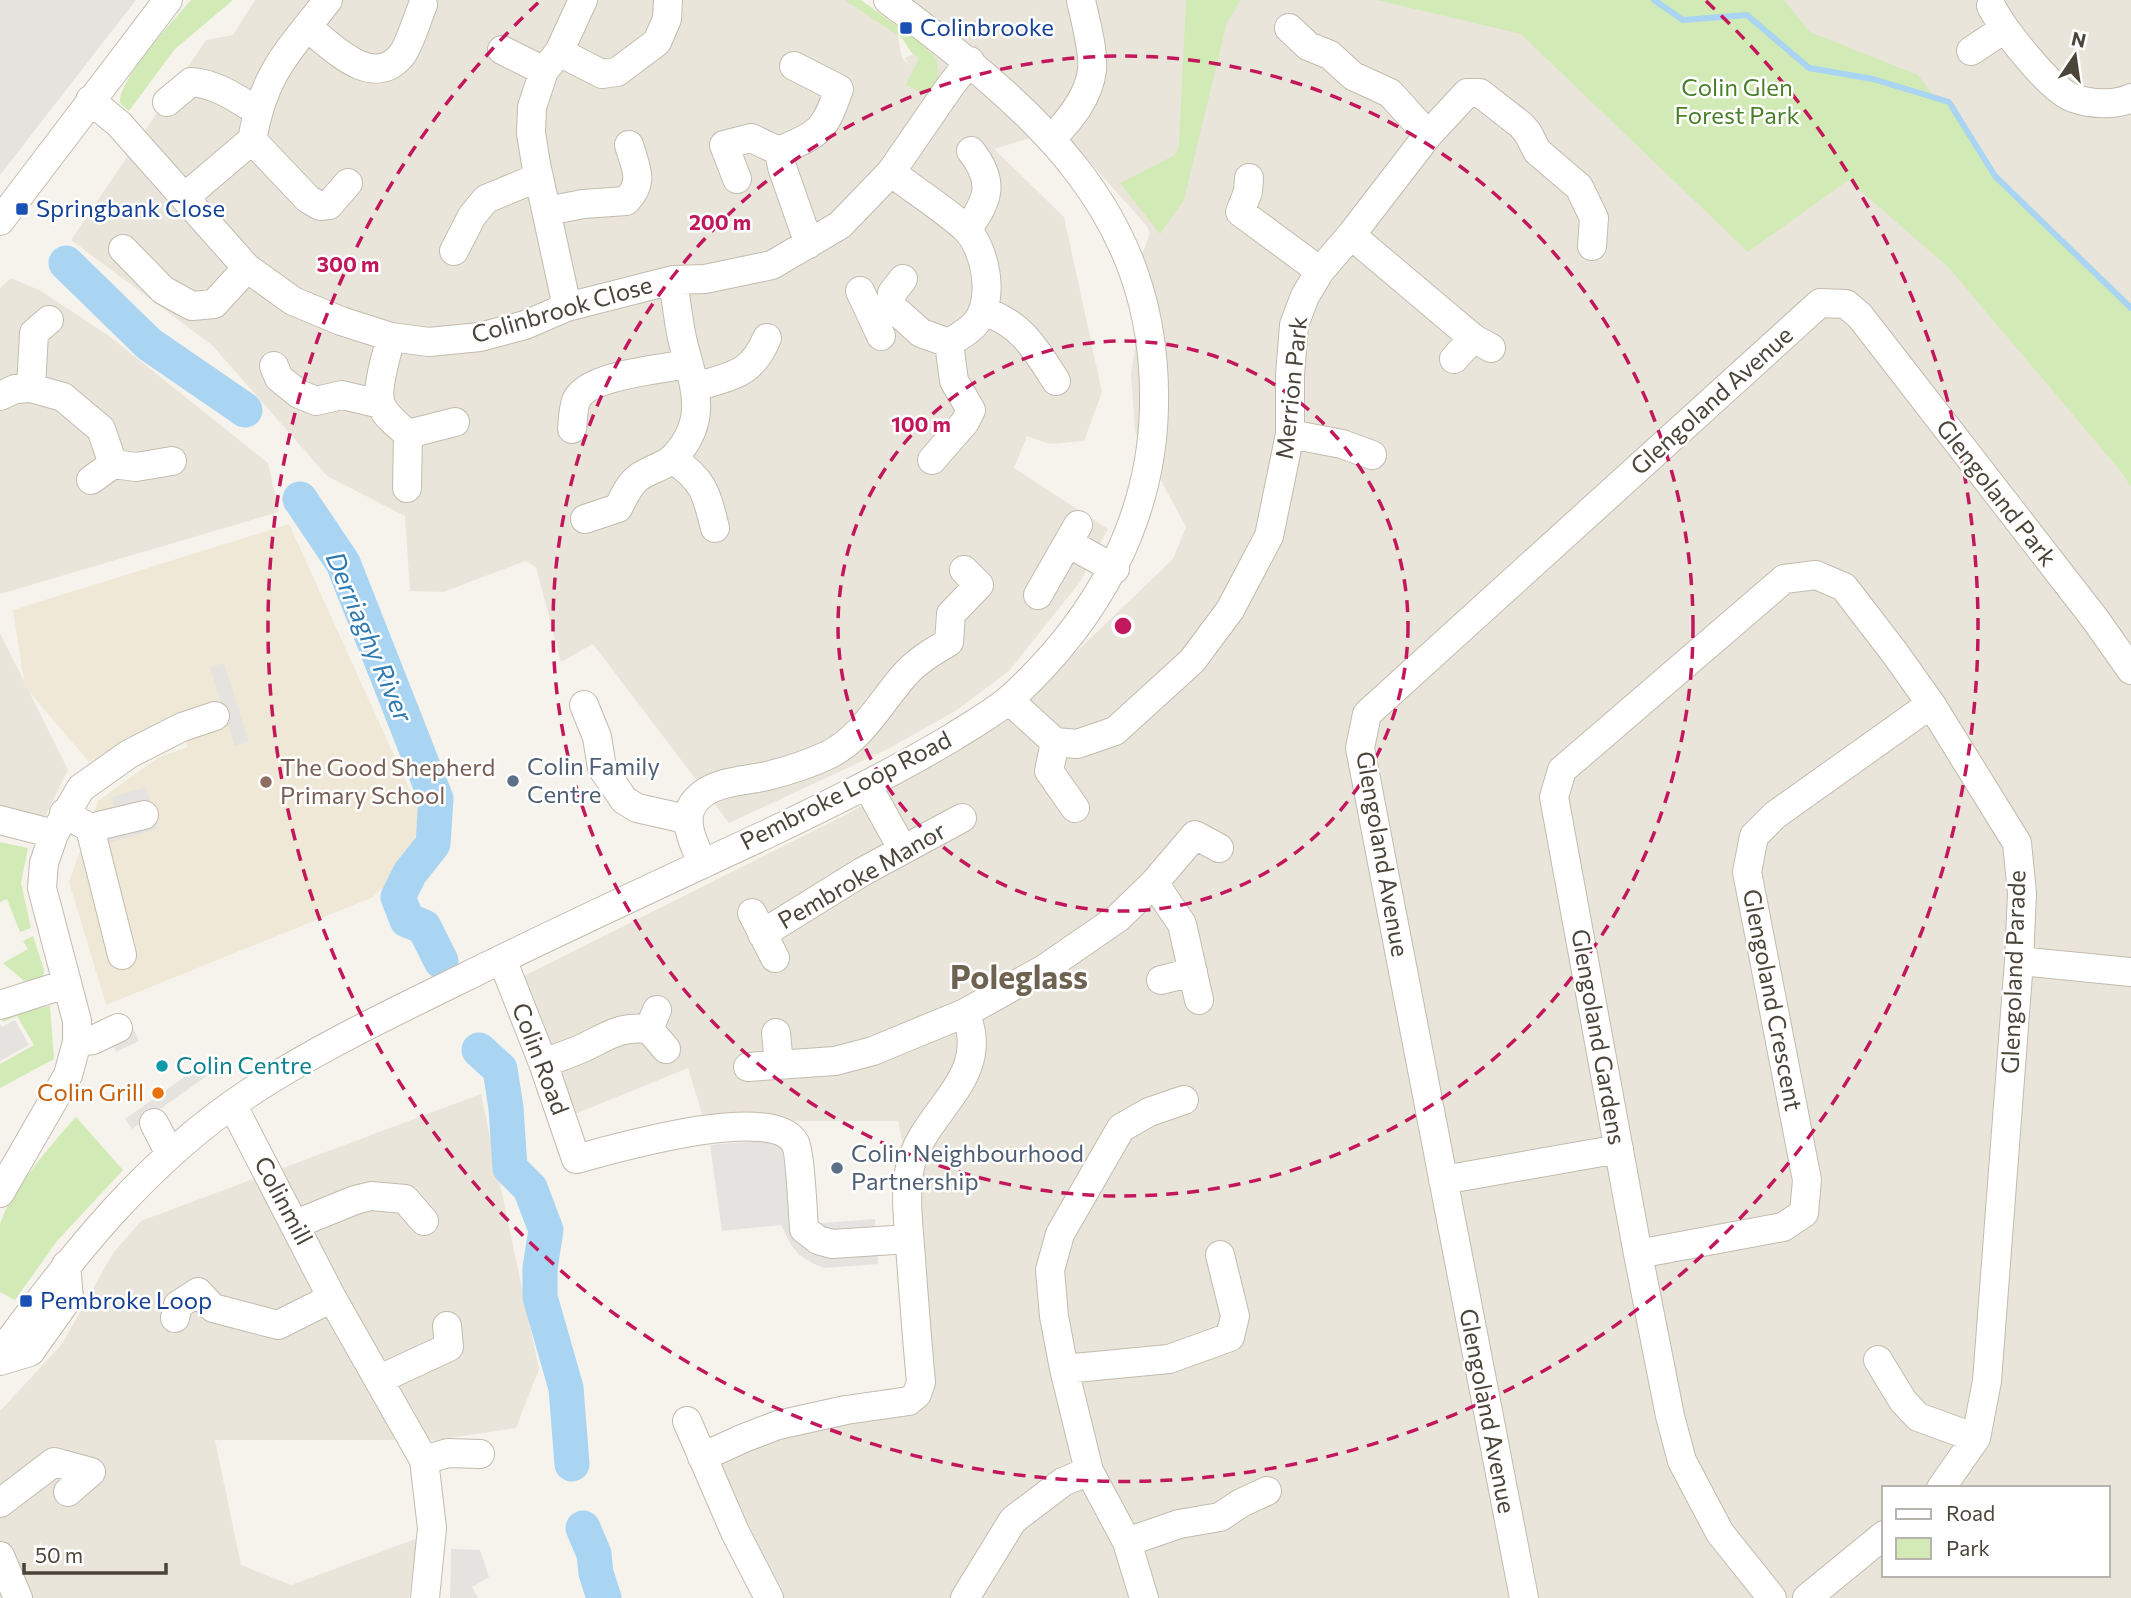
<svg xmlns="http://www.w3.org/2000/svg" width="2131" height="1598" font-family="Commissioner,sans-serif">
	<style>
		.residential { fill: #eae5da; fill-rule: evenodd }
		.industrial { fill: #e6e2dd }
		.education { fill: #efe8d6 }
		.green { fill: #d2eab5 }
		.parking { fill: #e5e3e0 }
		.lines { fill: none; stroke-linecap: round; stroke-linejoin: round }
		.stream { stroke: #a9d4f2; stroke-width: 6 }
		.river { stroke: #a9d4f2; stroke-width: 35 }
		.minor-casing { stroke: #c2bbae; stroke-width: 30 }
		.minor { stroke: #fff; stroke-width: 28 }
		.ring { fill: none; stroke: #c2185b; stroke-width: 3.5; stroke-dasharray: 12 9 }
		.transit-dot { fill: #1a4fb4; stroke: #fff; stroke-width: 2.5 }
		.service-dot { fill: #5c6f8a; stroke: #fff; stroke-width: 2.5 }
		.education-dot { fill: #8d6e63; stroke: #fff; stroke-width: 2.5 }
		.culture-dot { fill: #0f9aa8; stroke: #fff; stroke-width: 2.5 }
		.food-dot { fill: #e8710a; stroke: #fff; stroke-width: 2.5 }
		.labels { text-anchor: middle; stroke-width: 5; stroke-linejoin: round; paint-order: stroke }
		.transit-label { font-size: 24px; fill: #164399; stroke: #fff; text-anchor: start }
		.park-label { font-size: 24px; fill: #4a7f2a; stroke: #fff }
		.street-label { font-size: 24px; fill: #4b4439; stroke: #fff }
		.service-label { font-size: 24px; fill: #4e5e75; stroke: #fff; text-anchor: start }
		.education-label { font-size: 24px; fill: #785e54; stroke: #fff; text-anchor: start }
		.culture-label { font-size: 24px; fill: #0d838f; stroke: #fff; text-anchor: start }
		.food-label { font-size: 24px; fill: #c56008; stroke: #fff; text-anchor: end }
		.water-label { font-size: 26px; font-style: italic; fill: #2e7ab2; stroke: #fff }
		.district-label { font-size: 32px; font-weight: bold; fill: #6e6250; stroke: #fff }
		.centre { fill: #c2185b; stroke: #fff; stroke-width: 3.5 }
		.ring-label { font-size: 21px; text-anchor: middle; font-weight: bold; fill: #c2185b; stroke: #fff; stroke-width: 5; stroke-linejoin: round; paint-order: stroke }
	</style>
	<rect width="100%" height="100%" fill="#f6f3ec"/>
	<path class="residential" d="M255 0H850L897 31 902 58 909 65 905 58 953 34 910 0H2131V1598H781L712 1462 773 1434 912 1409 921 1233 898 1121H704L688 1068 575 1114 524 976 851 812 1004 721 1173 559 1186 527 1135 432 1131 374 1139 320 1136 270 1150 233 1146 225 1060 129 994 149 1064 217 1102 392 1084 441 1050 444 1027 436 1014 468 1108 529 1080 582 1009 671 957 710 886 750 729 823 593 644 561 662 536 567 525 561 443 592 410 591 405 516 327 476 212 345 71 240 206 40 233 35ZM1884 1488H2108V1575H1884Z
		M11 278 41 291 109 336 268 463 279 512 0 594V288Z
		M0 633 68 770 32 843 0 836Z
		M481 1094 539 1369 516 1428 435 1440H215L241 1565 291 1585 418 1538 409 1598H0V1411L62 1344 113 1253 141 1221Z"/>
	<path class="industrial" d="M0 0H136L0 175Z"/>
	<path class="education" d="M289 524 421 815 409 861 373 897 106 1005 69 882 98 801 159 757 188 747 177 713 89 762 25 687 13 610Z"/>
	<path class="green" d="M191 0H233L174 50 129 111 120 103C118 80 174 20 191 0Z
		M845 0H861L922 44 937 59 938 79 929 96 906 85 919 58 911 52 902 38Z
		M1186 0H1241L1227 22 1184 200 1160 234 1120 183 1175 155 1179 147Z
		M1377 0H1784L1810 32 1918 75 1935 98 1949 102 1995 176 2131 308V487L2123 474 1948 267 1848 180 1748 252 1521 34Z
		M0 842 28 848 21 883 31 928 20 932 7 899 0 902Z
		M33 936 44 970 43 978 24 981 3 963 28 949 23 941Z
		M50 1006 54 1059 0 1088V1064L34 1045 17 1016 3 1022 1 1016Z
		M76 1117 123 1170 57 1241 15 1300 0 1292C0 1271 0 1248 0 1227 3 1201 57 1137 76 1117Z"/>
	<path class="parking" d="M224 663 249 742 235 746 210 667Z
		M146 787 158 829 105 844 98 819 116 813 111 797Z
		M15 1020 29 1045 0 1061V1024L2 1027Z
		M134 1030 139 1041 116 1052 111 1041Z
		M214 1056 221 1066 132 1129 125 1119Z
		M801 1137 810 1224 875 1219 878 1264 824 1268 812 1263 799 1255 790 1243 781 1225 722 1231 710 1145Z
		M451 1549 480 1550 489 1577 472 1587 478 1598H450Z"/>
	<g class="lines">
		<path class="stream" d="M1654 0 1683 20 1747 15 1809 68 1873 79 1949 102 1995 176 2131 308"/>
		<path class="river" d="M66 263 149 344 245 410
			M300 499 343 563 436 799 433 844 410 873 398 897 407 920 424 927 441 961
			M479 1050 500 1069 506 1108 510 1168 530 1188 546 1230 540 1268V1297L566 1388 572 1464
			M583 1528 594 1554 596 1573 604 1598"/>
		<g class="minor-casing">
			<path id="minor" d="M1991 6C2003 29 2049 89 2073 98 2090 104 2115 106 2131 98
				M307 27C332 46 371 90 401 56 410 45 417 18 423 5
				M1289 28 1308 46 1330 55 1353 76 1390 93 1428 135
				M502 50 544 71
				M1971 51 2004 29
				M559 52 602 74 617 72 657 42 667 19 668 0
				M90 100 119 124 247 268 293 301 341 321 391 337 429 342 480 337 525 325 567 307 673 280 705 279 772 265 840 225 891 172 951 85 970 61
				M167 102 191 82C217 84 236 98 257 111
				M1051 139C1070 120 1089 97 1092 70 1094 50 1085 20 1081 0
				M252 140 308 199 320 206 329 205 348 183
				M779 151 782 167 809 244
				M891 172C915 191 943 208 965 228 986 248 996 301 975 324 968 332 958 337 949 343L921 333 891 306 892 293 903 279
				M1249 178 1248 192 1240 212 1320 271
				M737 179 724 145 751 138 779 151C820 133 824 132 839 89L794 66
				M185 197 252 140C264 72 288 52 328 0
				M547 211 583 204 626 201C645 182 636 169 629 145
				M0 221 168 0
				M967 230C988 200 996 183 971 151
				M1351 235 1473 338 1491 348
				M123 249 163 290 192 306 214 304 247 268
				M454 251 472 216 486 199 539 177
				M860 291 881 336
				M567 307 536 164 531 133 532 107 544 71 559 52 583 0
				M983 311C1021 323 1035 348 1056 381
				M391 337C387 354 375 389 381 405 386 417 399 426 408 434L407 488
				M1454 359 1473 338
				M274 366 279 378 299 394 316 401 342 395 380 404
				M696 387C732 375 751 376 767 338
				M31 388 34 333 49 320
				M0 396 15 389 31 388 63 397 101 429 113 464
				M572 429C573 420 573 409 576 401 586 375 662 369 688 364
				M408 434 455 422
				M1290 434 1342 444 1372 455
				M673 459C704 481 706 492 715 528
				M932 460 965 422 971 410 954 381 949 343
				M91 480 113 464 136 467 172 461
				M585 519 618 508C624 497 629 484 639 477 650 469 667 466 676 455 711 415 692 382 682 338 678 319 676 299 673 280
				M1068 543 1115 569
				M1038 595 1078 525
				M1009 700 1055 742 1077 744 1115 731 1192 661 1230 610 1269 536 1290 434V375L1294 325 1305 296 1320 271 1351 235 1428 135 1467 93H1480L1521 125 1528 133 1537 151 1579 187 1594 218 1592 246
				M584 705 597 737 602 768 624 800 637 808 677 817 688 822
				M1055 742 1049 771 1075 808
				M867 785 903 850
				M64 813 90 828 122 955
				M0 820 54 834
				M90 828 144 815
				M703 864C694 845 679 817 697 799 713 781 745 781 767 776 787 771 809 764 828 755 861 739 879 705 902 678 915 662 932 652 949 642L951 614 979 585 964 570
				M1154 883 1182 924 1199 1000
				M752 913 775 958
				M762 934 862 872 962 818
				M502 959 543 1063 576 1159C614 1149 773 1102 795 1143 800 1151 803 1214 804 1229L818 1240 832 1244 909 1239
				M2019 961 2131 972
				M1161 980 1193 972
				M0 1005 66 984
				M649 1029 666 1049
				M776 1033 779 1065
				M77 1042 93 1040 118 1028
				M543 1063C557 1058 572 1053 585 1047 609 1035 621 1026 649 1029L657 1010
				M748 1067 835 1061 873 1051 965 1013 1044 969 1118 918 1154 883 1195 835 1219 848
				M233 1106 332 1298 424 1460 432 1528 425 1598
				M154 1123 170 1154
				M1443 1180 1619 1149
				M0 1193 68 1075 77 1042V1021L42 888 44 863 54 834 81 788 129 754 182 727 215 716
				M296 1224 355 1200 371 1196 405 1199 424 1221
				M1638 1254 1783 1227 1804 1213 1807 1180 1747 872 1754 836 1775 815 1931 704
				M175 1318 178 1305 198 1292 213 1308 278 1325 332 1298
				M0 1354C71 1256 147 1160 249 1093 316 1049 388 1015 459 980 562 929 666 881 769 833 832 803 893 773 953 737 973 724 996 712 1013 696 1096 620 1152 521 1154 406 1158 209 1032 108 888 0
				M1878 1360 1903 1401 1918 1417 1976 1438
				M0 1361 30 1352 69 1297 66 1265
				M1064 1369 1169 1359 1230 1337 1235 1316 1220 1255
				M380 1379 449 1347 447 1326
				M687 1421 735 1532 769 1598
				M702 1457 744 1438 778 1425 846 1410 909 1401 917 1394 921 1382C917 1341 914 1300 911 1259 909 1229 904 1196 910 1167 923 1110 994 1078 965 1013
				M424 1460 448 1453 480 1454
				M0 1503 54 1462 91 1472 68 1492
				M1127 1542 1179 1524 1220 1517 1241 1503 1267 1491
				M0 1556 18 1598
				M965 1598 1013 1520 1063 1482 1089 1471
				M1144 1598 1127 1542 1089 1471 1064 1369 1054 1316 1050 1270 1060 1234 1121 1128 1149 1112 1184 1100
				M1524 1598 1360 748 1367 714 1820 303 1846 304 1860 316 2095 619 2131 670
				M1772 1598 1720 1533 1682 1461 1670 1416 1638 1254 1554 797 1562 770 1784 579 1816 575 1844 587 1894 652 1931 704 2017 843 2022 893 2019 961 1987 1381 1976 1438 1941 1488
				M1807 1598 1884 1535"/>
		</g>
		<use href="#minor" class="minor"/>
	</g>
	<g class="ring">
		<circle cx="1123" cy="626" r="285"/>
		<circle cx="1123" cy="626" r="570"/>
		<path d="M1706 1A855 855 0 1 1 540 1"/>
	</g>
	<g class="transit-dot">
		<rect x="899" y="21" width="14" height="14" rx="3.5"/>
		<rect x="15" y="202" width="14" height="14" rx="3.5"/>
		<rect x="19" y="1294" width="14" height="14" rx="3.5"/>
	</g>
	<g class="service-dot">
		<circle cx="513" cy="781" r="7"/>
		<circle cx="837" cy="1168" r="7"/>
	</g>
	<circle class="education-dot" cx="266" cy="782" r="7"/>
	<circle class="culture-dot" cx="162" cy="1066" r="7"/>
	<circle class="food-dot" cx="158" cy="1093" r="7"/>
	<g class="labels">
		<g class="transit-label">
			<text x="920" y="36">Colinbrooke</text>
			<text x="36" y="217">Springbank Close</text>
			<text x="40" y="1309">Pembroke Loop</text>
		</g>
		<g class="park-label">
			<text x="1737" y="96">Colin Glen<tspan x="1737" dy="28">Forest Park</tspan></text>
		</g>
		<g class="street-label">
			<text transform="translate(562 310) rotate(-16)" y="8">Colinbrook Close</text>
			<text transform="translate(1292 388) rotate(-84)" y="8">Merrion Park</text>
			<text transform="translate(1712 401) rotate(-42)" y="8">Glengoland Avenue</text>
			<text transform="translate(1996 493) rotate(52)" y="8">Glengoland Park</text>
			<text transform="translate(846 791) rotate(-27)" y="8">Pembroke Loop Road</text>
			<text transform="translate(1382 854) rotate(80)" y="8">Glengoland Avenue</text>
			<text transform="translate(862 876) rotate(-30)" y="8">Pembroke Manor</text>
			<text transform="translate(2014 972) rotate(-88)" y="8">Glengoland Parade</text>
			<text transform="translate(1772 1000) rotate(79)" y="8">Glengoland Crescent</text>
			<text transform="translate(1598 1037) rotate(80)" y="8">Glengoland Gardens</text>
			<text transform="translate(540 1059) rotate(69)" y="8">Colin Road</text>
			<text transform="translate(283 1201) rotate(62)" y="8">Colinmill</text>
			<text transform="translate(1487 1411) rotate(79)" y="8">Glengoland Avenue</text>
		</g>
		<g class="service-label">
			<text x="527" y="775">Colin Family<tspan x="527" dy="28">Centre</tspan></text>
			<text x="851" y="1162">Colin Neighbourhood<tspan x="851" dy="28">Partnership</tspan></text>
		</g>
		<g class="education-label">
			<text x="280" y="776">The Good Shepherd<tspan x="280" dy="28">Primary School</tspan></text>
		</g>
		<g class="culture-label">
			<text x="176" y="1074">Colin Centre</text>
		</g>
		<g class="food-label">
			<text x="144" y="1101">Colin Grill</text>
		</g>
		<g class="water-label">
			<text transform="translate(369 637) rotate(67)" y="9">Derriaghy River</text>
		</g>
		<g class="district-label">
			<text x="1019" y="989">Poleglass</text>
		</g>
	</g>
	<circle cx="1123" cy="626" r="10" class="centre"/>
	<g class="ring-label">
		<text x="720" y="230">200 m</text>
		<text x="348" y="272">300 m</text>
		<text x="921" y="432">100 m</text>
	</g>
	<rect x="1882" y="1486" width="228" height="91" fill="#ffffff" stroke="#b7b4b0" stroke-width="2"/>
	<rect x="1896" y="1509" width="35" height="10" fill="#ffffff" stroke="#b7b4b0" stroke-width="2"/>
	<text x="1946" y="1521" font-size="21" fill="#4b4439">Road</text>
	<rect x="1896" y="1538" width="35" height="21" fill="#d2eab5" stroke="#b7b4b0" stroke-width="2"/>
	<text x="1946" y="1556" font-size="21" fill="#4b4439">Park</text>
	<g transform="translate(2075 56) rotate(13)" stroke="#ffffff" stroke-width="5" paint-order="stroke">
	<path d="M0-5L12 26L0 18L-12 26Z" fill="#4b4439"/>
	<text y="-10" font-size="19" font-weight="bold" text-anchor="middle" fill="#4b4439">N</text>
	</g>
	<path d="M24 1563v10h142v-10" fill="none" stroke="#4b4439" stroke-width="3.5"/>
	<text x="35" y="1563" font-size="21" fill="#4b4439" stroke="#ffffff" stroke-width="5" paint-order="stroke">50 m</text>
</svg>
